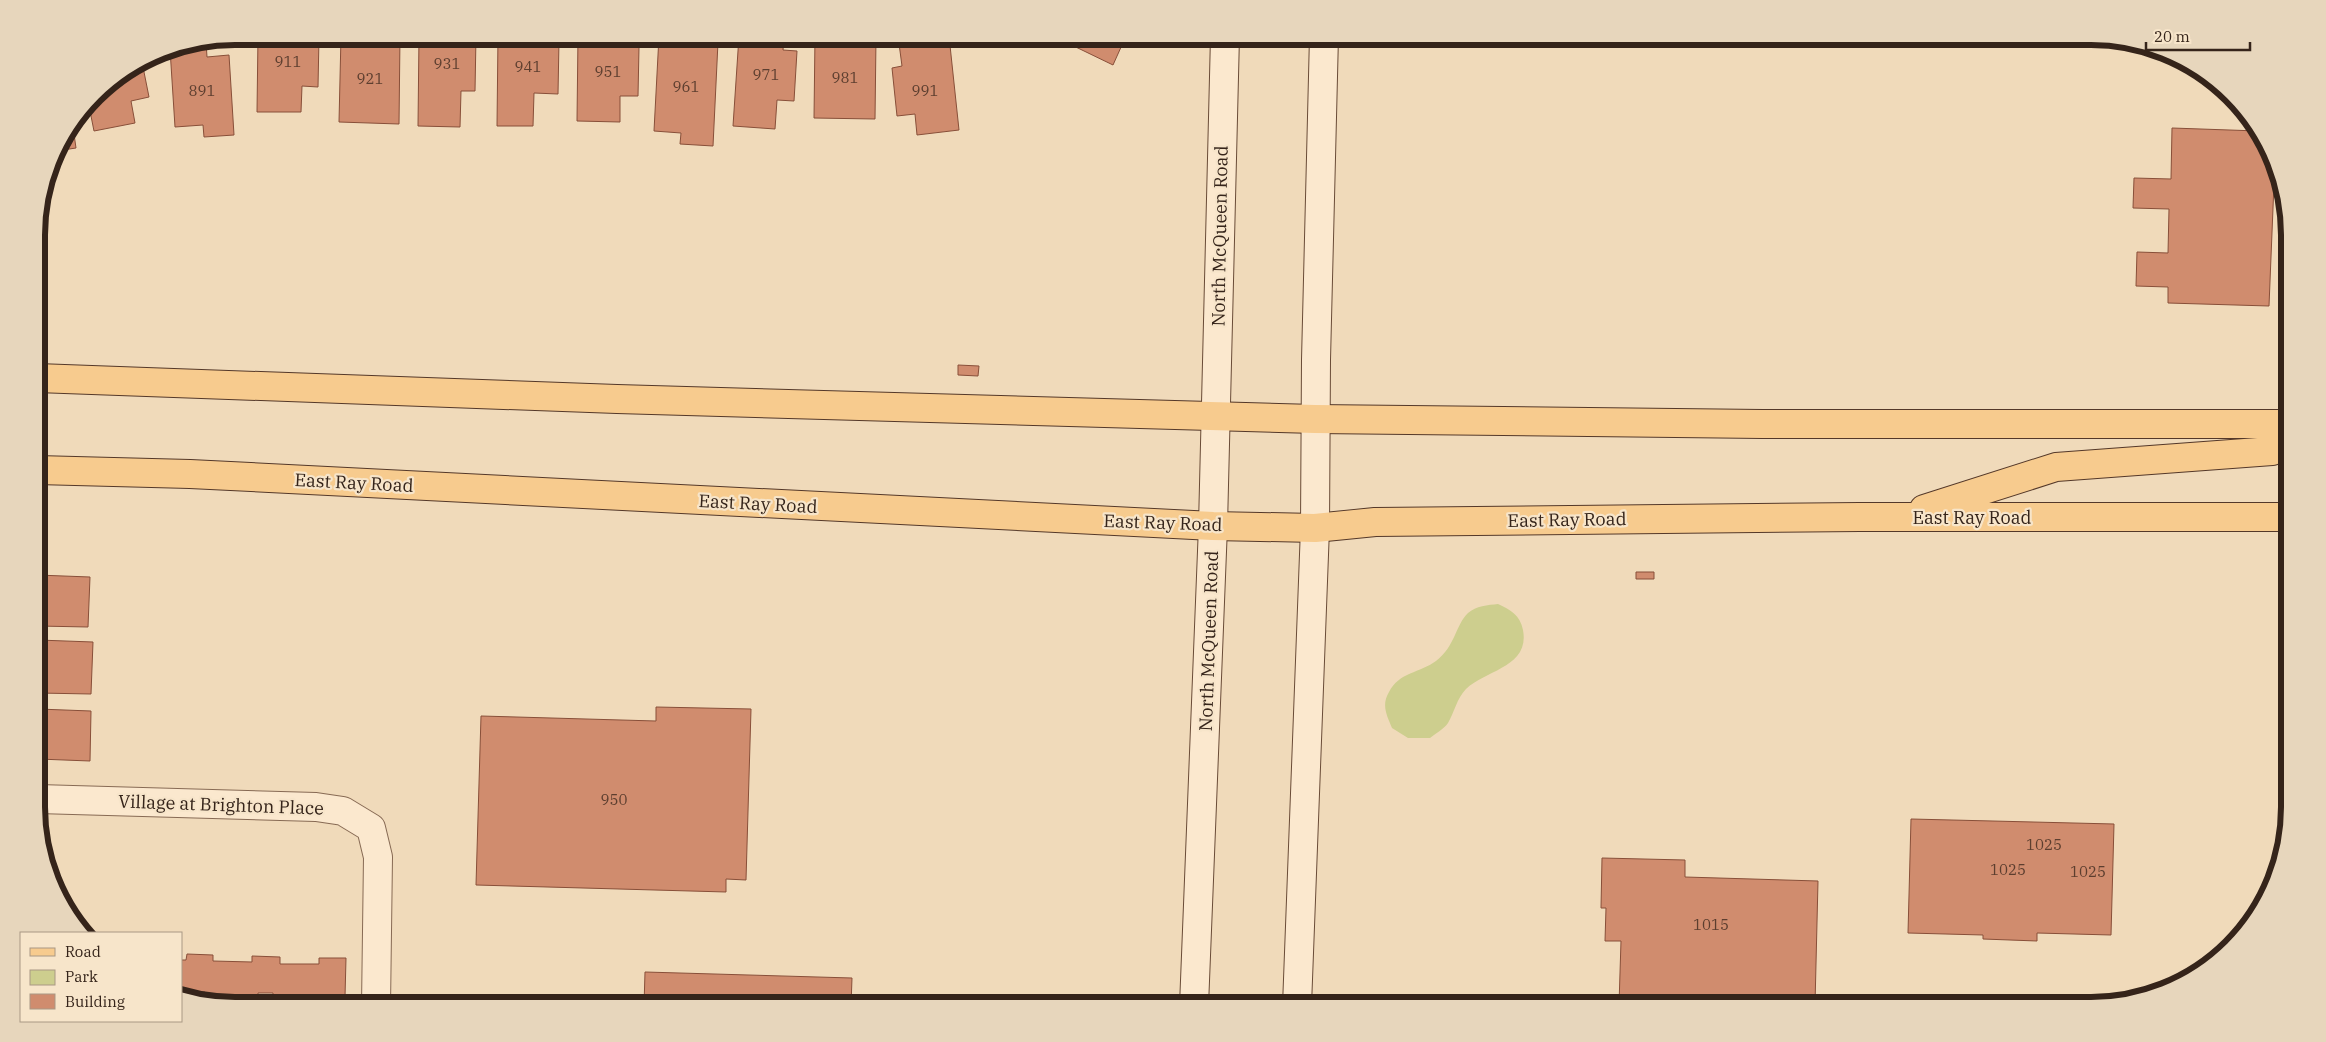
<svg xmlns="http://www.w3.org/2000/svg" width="2326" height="1042" font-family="'IBM Plex Serif',serif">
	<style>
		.green { fill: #cdce8e }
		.building { fill: #d08c6e; stroke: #884f39 }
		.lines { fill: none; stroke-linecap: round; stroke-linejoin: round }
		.street-casing { stroke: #876a54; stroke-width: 30 }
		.secondary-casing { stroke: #694b37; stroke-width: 30 }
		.primary-casing { stroke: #543829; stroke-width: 30 }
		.street { stroke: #fbe8ce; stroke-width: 28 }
		.secondary { stroke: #fbe8ce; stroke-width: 28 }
		.primary { stroke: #f7cb8e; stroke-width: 28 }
		.labels { text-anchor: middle; stroke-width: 4.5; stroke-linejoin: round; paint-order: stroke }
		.number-label { font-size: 15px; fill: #5c3e2f }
		.street-label { font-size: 18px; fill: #35241a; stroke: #f7e5ca }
		.rim { fill: none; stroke: #35241a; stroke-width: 6 }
	</style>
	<rect width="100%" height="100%" fill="#f0daba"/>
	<path class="green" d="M1498 604C1511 610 1520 615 1523 630 1530 667 1486 670 1466 689 1457 698 1454 713 1448 723 1444 729 1435 734 1430 738H1408L1392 728C1387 716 1381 705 1389 692 1399 672 1420 673 1436 661 1455 647 1456 624 1468 613 1476 606 1488 605 1498 604Z"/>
	<path class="building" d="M258 36 319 37 318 87 302 86 301 112H257Z
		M341 36H400L399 124 339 122Z
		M419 36H476L475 91H461L460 127 418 126Z
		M498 36H537V40H559L558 94 534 93 533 126H497Z
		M578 36H629V47H639L638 96H620V122L577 121Z
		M659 36H693L692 41 718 42 713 146 680 144 681 133 654 131Z
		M739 36H784L783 50 797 51 794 101 777 100 775 129 733 126Z
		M815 36 876 38 875 119 814 118Z
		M898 36H949L959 130 917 135 915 114 897 116 892 68 902 66Z
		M1053 36H1126L1113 65Z
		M206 42 207 57 229 55 234 135 204 137 203 125 175 127 170 49Z
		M142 62 149 97 131 101 135 123 94 131 89 106 104 86Z
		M73 127 76 148 56 151 57 147Z
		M2172 128 2258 131 2275 159 2269 306 2168 303V287L2136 286 2137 252 2168 253 2169 209 2133 208 2134 178 2171 179Z
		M958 365 979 366 978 376 958 375Z
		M1636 572H1654V579H1636Z
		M37 575 90 577 88 627 38 626Z
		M38 640 93 642 91 694 38 693Z
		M656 707 751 709 746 880 726 879V892L476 885 481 716 656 721Z
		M38 709 91 711 90 761 38 759Z
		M1911 819 2114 824 2111 935 2037 933V941L1983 939V935L1908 933Z
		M1602 858 1685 860V877L1818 881 1815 1005H1619L1621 941H1605L1606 908H1601Z
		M187 954 213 955V961L252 962V956L280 957V964H319V958H346L345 997 324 996V1006H273V993H258V1006H235L204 1000 205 992 190 991V997L181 995V960H186Z
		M645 972 852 978 851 1006H644Z"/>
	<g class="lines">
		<g class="street-casing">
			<path id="street" d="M38 799 316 807 343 811 371 828 378 857 376 1006"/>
		</g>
		<g class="secondary-casing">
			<path id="secondary" d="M1194 1006 1213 526 1225 36
				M1297 1006 1315 528 1316 360 1324 36"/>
		</g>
		<g class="primary-casing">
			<path id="primary" d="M37 378 617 399 1315 419 1762 424H2289
				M37 470 190 474 1213 526 1315 528 1375 522 1860 517H2289
				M1924 509 2056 467 2272 451 2289 445"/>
		</g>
		<use href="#street" class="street"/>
		<use href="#secondary" class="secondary"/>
		<use href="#primary" class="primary"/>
	</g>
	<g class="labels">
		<g class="number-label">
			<text x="288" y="67">911</text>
			<text x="447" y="69">931</text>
			<text x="528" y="72">941</text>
			<text x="608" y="77">951</text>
			<text x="766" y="80">971</text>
			<text x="845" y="83">981</text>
			<text x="370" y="84">921</text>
			<text x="686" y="92">961</text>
			<text x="202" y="96">891</text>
			<text x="925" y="96">991</text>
			<text x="614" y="805">950</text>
			<text x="2044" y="850">1025</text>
			<text x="2008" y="875">1025</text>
			<text x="2088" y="877">1025</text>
			<text x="1711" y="930">1015</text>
		</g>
		<g class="street-label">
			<text transform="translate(1220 236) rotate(-89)" y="6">North McQueen Road</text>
			<text transform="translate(354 483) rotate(3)" y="6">East Ray Road</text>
			<text transform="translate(758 504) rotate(3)" y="6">East Ray Road</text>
			<text x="1972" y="524">East Ray Road</text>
			<text transform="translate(1567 520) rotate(-1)" y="6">East Ray Road</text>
			<text transform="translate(1163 523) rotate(2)" y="6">East Ray Road</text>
			<text transform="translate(1209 641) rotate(-88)" y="6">North McQueen Road</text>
			<text transform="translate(221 805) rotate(2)" y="6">Village at Brighton Place</text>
		</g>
	</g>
	<path d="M0 0H2326V1042H0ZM235 45H2091A190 190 0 0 1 2281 235V807A190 190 0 0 1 2091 997H235A190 190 0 0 1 45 807V235A190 190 0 0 1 235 45Z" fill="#e7d6bc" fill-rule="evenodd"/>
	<path class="rim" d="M235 45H2091A190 190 0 0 1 2281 235V807A190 190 0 0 1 2091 997H235A190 190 0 0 1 45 807V235A190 190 0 0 1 235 45Z"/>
	<rect x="20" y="932" width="162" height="90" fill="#f7e5ca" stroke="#a99884"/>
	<rect x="30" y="948" width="25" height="8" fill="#f7cb8e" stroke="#a99884"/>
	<text x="65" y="957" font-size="15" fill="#35241a">Road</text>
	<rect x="30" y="970" width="25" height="15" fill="#cdce8e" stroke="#a99884"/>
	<text x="65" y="982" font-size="15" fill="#35241a">Park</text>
	<rect x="30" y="994" width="25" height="15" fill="#d08c6e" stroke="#a99884"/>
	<text x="65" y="1007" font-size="15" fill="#35241a">Building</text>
	<path d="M2146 42v8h104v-8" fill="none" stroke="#35241a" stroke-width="2.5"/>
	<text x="2154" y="42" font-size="15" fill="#35241a" stroke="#f7e5ca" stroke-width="4" paint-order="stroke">20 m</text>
</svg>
